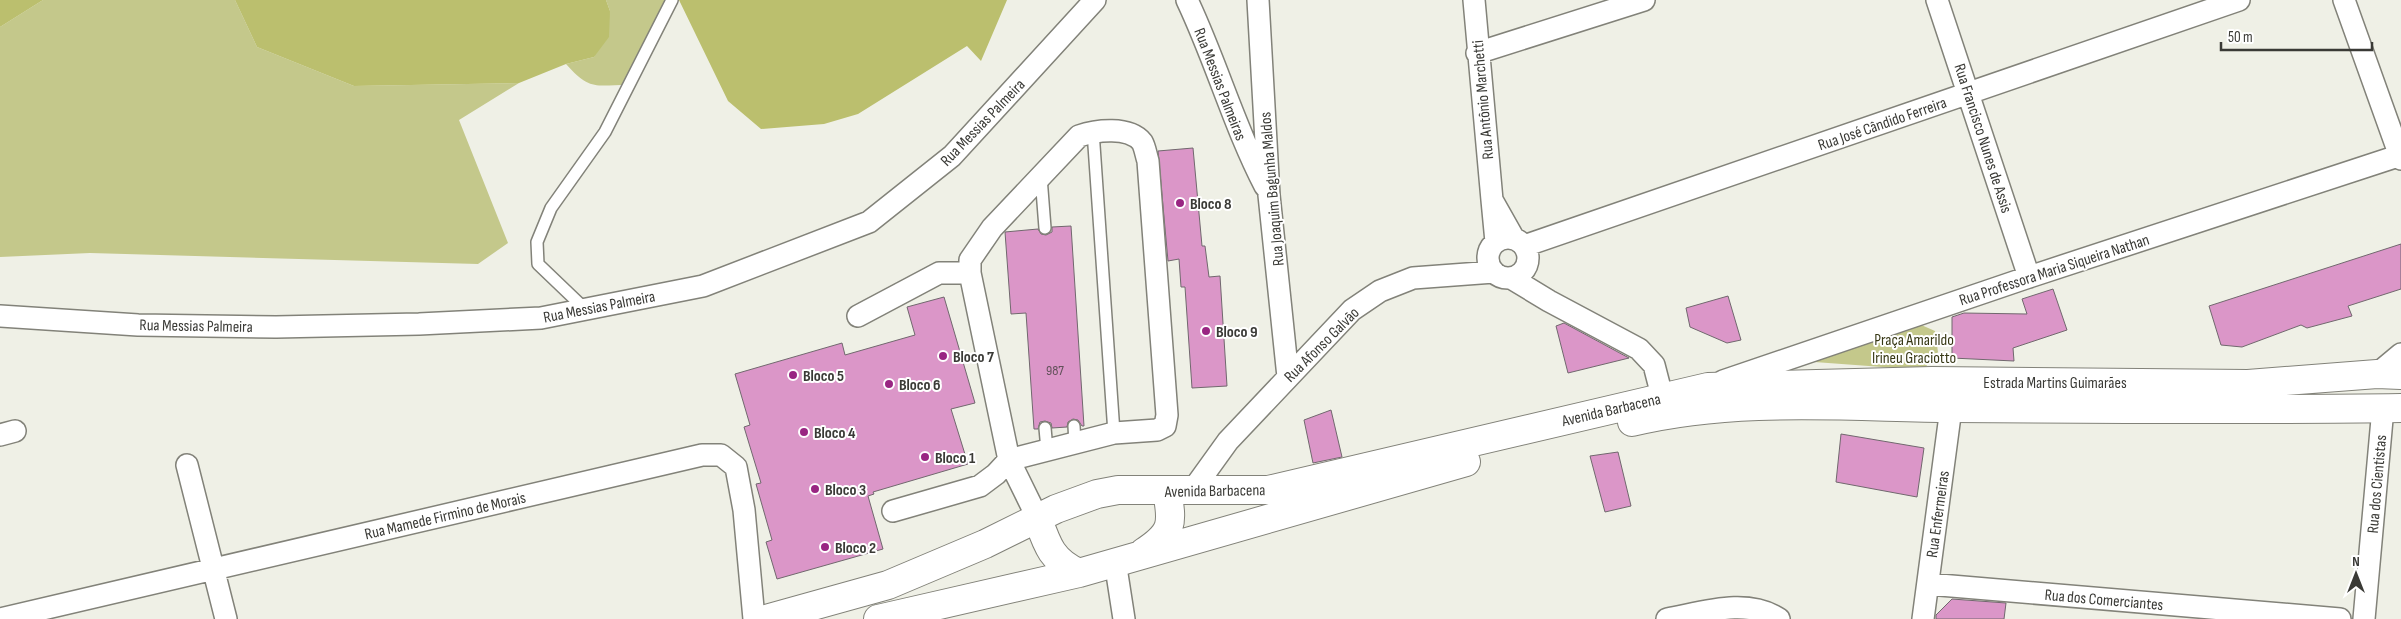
<svg xmlns="http://www.w3.org/2000/svg" width="2401" height="619" font-family="'Sofia Sans Condensed',sans-serif">
	<style>
		.green { fill: #c4c88b }
		.forest { fill: #bbbf6e }
		.building { fill: #db96c8; stroke: #71686e }
		.lines { fill: none; stroke-linecap: round; stroke-linejoin: round }
		.service-casing { stroke: #828279; stroke-width: 14 }
		.minor-casing { stroke: #828279; stroke-width: 24 }
		.secondary-casing { stroke: #828279; stroke-width: 30 }
		.service { stroke: #fff; stroke-width: 11 }
		.minor { stroke: #fff; stroke-width: 21 }
		.secondary { stroke: #fff; stroke-width: 28 }
		.poi-dot { fill: #992582; stroke: #fff; stroke-width: 2 }
		.labels { text-anchor: middle; stroke-width: 4; stroke-linejoin: round; paint-order: stroke }
		.number-label { font-size: 14px; fill: #62515a }
		.street-label { font-size: 16px; fill: #3a3a36; stroke: #fff }
		.poi-label { font-size: 16px; font-weight: bold; fill: #3a3a36; stroke: #fff; text-anchor: start }
		.park-label { font-size: 16px; fill: #373815; stroke: #fff }
	</style>
	<rect width="100%" height="100%" fill="#eff0e6"/>
	<path class="green" d="M43 0H235L257 47 354 86 519 83 459 120 508 243 478 264 90 253 0 257V27Z
		M606 0H672L628 85C595 85 590 91 566 64L594 57 610 11Z
		M1919 324 1935 331 1938 352 1923 370 1801 361Z"/>
	<path class="forest" d="M0 0H43L0 27Z
		M235 0H606L610 11 609 37 594 57 566 64 519 83 354 86 257 47Z
		M679 0H1007L981 61 967 46 858 114 824 124 761 129 728 101Z"/>
	<path class="building" d="M1193 148 1202 246H1205L1209 277 1220 276 1227 386 1192 388 1185 287H1181L1179 259 1168 261 1158 151Z
		M1071 226 1084 426H1082L1078 420 1073 419 1068 422 1067 427 1052 428 1051 423 1045 421 1040 422 1038 429H1034L1026 313 1011 314 1005 232 1038 229 1041 234 1046 235 1052 232V227Z
		M2401 244V289L2348 306 2352 316 2307 328 2301 325 2242 347 2221 345 2209 306Z
		M2053 289 2067 330 2013 348 2014 361 1952 358V317L1964 313 2027 314 2022 299Z
		M1728 296 1741 340 1727 343 1690 327 1686 308Z
		M944 297 975 403 951 409 968 464 873 492 874 494 868 496 883 549 777 579 766 542 772 540 756 484 761 483 744 427 750 425 735 374 842 343 845 355 915 335 907 307Z
		M1564 323 1629 358 1568 373 1556 326Z
		M1331 410 1342 457 1313 463 1304 420Z
		M1841 434 1924 448 1917 497 1836 482Z
		M1618 452 1631 506 1605 512 1590 456Z
		M1952 599 2006 603 2004 619H1936V615Z"/>
	<g class="lines">
		<g class="service-casing">
			<path id="service" d="M1093 131 1114 433
				M1041 177 1045 228
				M585 309 538 264 537 242 551 208 605 132 672 0
				M1074 426 1075 443
				M1045 428 1047 450"/>
		</g>
		<g class="minor-casing">
			<path id="minor" d="M1187 0C1216 61 1234 126 1265 186
				M1258 0 1269 195 1288 377
				M1474 0 1492 200
				M1937 0 2029 277
				M2344 0 2401 159
				M1477 53 1644 0
				M1488 258a20 20 0 1 1 40 0a20 20 0 1 1-40 0Z
				M1496 242 1492 200 1514 239
				M1524 246 2239 0
				M1511 278 1549 301 1639 349 1654 365 1662 396
				M0 316 138 325 276 327 419 324 541 318 703 286 869 222 952 156 1095 0
				M858 316 939 273H970
				M2377 374 2401 354
				M1723 381 2029 277 2401 155
				M0 435 15 431
				M187 465 226 619
				M1192 491 1228 441 1352 310 1380 291 1413 278 1494 272
				M893 511 980 486 996 474 1009 460 1114 433 1157 430 1165 426 1167 415 1148 161C1146 155 1145 147 1142 142 1129 126 1096 130 1079 136L992 228 970 260V273L1009 460 1038 519
				M1115 561 1124 619
				M1928 584 2340 619
				M0 619 702 455H721L736 467 744 510 754 619
				M1667 619C1701 613 1747 597 1779 619
				M1923 619 1951 408
				M2364 619 2383 408"/>
		</g>
		<g class="secondary-casing">
			<path id="secondary" d="M1632 422C1736 397 1845 407 1952 408 2101 409 2251 410 2401 408
				M1038 519C1047 545 1052 561 1079 573
				M1144 552C1173 533 1173 524 1167 491
				M766 619 888 585 985 544 1056 509 1097 494 1118 490H1268L1708 387 1932 381 2248 384 2377 374 2401 375
				M878 619 1079 573 1466 462"/>
		</g>
		<use href="#service" class="service"/>
		<use href="#minor" class="minor"/>
		<use href="#secondary" class="secondary"/>
	</g>
	<g class="poi-dot">
		<circle cx="1180" cy="203" r="5"/>
		<circle cx="1206" cy="331" r="5"/>
		<circle cx="943" cy="356" r="5"/>
		<circle cx="793" cy="375" r="5"/>
		<circle cx="889" cy="384" r="5"/>
		<circle cx="804" cy="432" r="5"/>
		<circle cx="925" cy="457" r="5"/>
		<circle cx="815" cy="489" r="5"/>
		<circle cx="825" cy="547" r="5"/>
	</g>
	<g class="labels">
		<g class="number-label">
			<text x="1055" y="375">987</text>
		</g>
		<g class="street-label">
			<text transform="translate(1221 84) rotate(69)" y="6">Rua Messias Palmeiras</text>
			<text transform="translate(1482 100) rotate(-95)" y="6">Rua Antônio Marchetti</text>
			<text transform="translate(982 122) rotate(-46)" y="6">Rua Messias Palmeira</text>
			<text transform="translate(1882 123) rotate(-19)" y="6">Rua José Cândido Ferreira</text>
			<text transform="translate(1984 138) rotate(72)" y="6">Rua Francisco Nunes de Assis</text>
			<text transform="translate(1271 189) rotate(-95)" y="6">Rua Joaquim Bagunha Maldos</text>
			<text transform="translate(2054 269) rotate(-18)" y="6">Rua Professora Maria Siqueira Nathan</text>
			<text transform="translate(599 306) rotate(-11)" y="6">Rua Messias Palmeira</text>
			<text transform="translate(196 325) rotate(1)" y="6">Rua Messias Palmeira</text>
			<text transform="translate(1321 344) rotate(-45)" y="6">Rua Afonso Galvão</text>
			<text x="2055" y="388">Estrada Martins Guimarães</text>
			<text transform="translate(1611 409) rotate(-13)" y="6">Avenida Barbacena</text>
			<text transform="translate(2376 484) rotate(-85)" y="6">Rua dos Cientistas</text>
			<text transform="translate(1215 490) rotate(-1)" y="6">Avenida Barbacena</text>
			<text transform="translate(1937 514) rotate(-82)" y="6">Rua Enfermeiras</text>
			<text transform="translate(445 515) rotate(-13)" y="6">Rua Mamede Firmino de Morais</text>
			<text transform="translate(2104 599) rotate(5)" y="6">Rua dos Comerciantes</text>
		</g>
		<g class="poi-label">
			<text x="1190" y="209">Bloco 8</text>
			<text x="1216" y="337">Bloco 9</text>
			<text x="953" y="362">Bloco 7</text>
			<text x="803" y="381">Bloco 5</text>
			<text x="899" y="390">Bloco 6</text>
			<text x="814" y="438">Bloco 4</text>
			<text x="935" y="463">Bloco 1</text>
			<text x="825" y="495">Bloco 3</text>
			<text x="835" y="553">Bloco 2</text>
		</g>
		<g class="park-label">
			<text x="1914" y="345">Praça Amarildo<tspan x="1914" dy="18">Irineu Graciotto</tspan></text>
		</g>
	</g>
	<g transform="translate(2356 574)" stroke="#ffffff" stroke-width="4" paint-order="stroke">
	<path d="M0-4L9 19L0 12L-9 19Z" fill="#3a3a36"/>
	<text y="-8" font-size="14" font-weight="bold" text-anchor="middle" fill="#3a3a36">N</text>
	</g>
	<path d="M2221 42v8h151v-8" fill="none" stroke="#3a3a36" stroke-width="2.5"/>
	<text x="2228" y="42" font-size="15" fill="#3a3a36" stroke="#ffffff" stroke-width="4" paint-order="stroke">50 m</text>
</svg>
